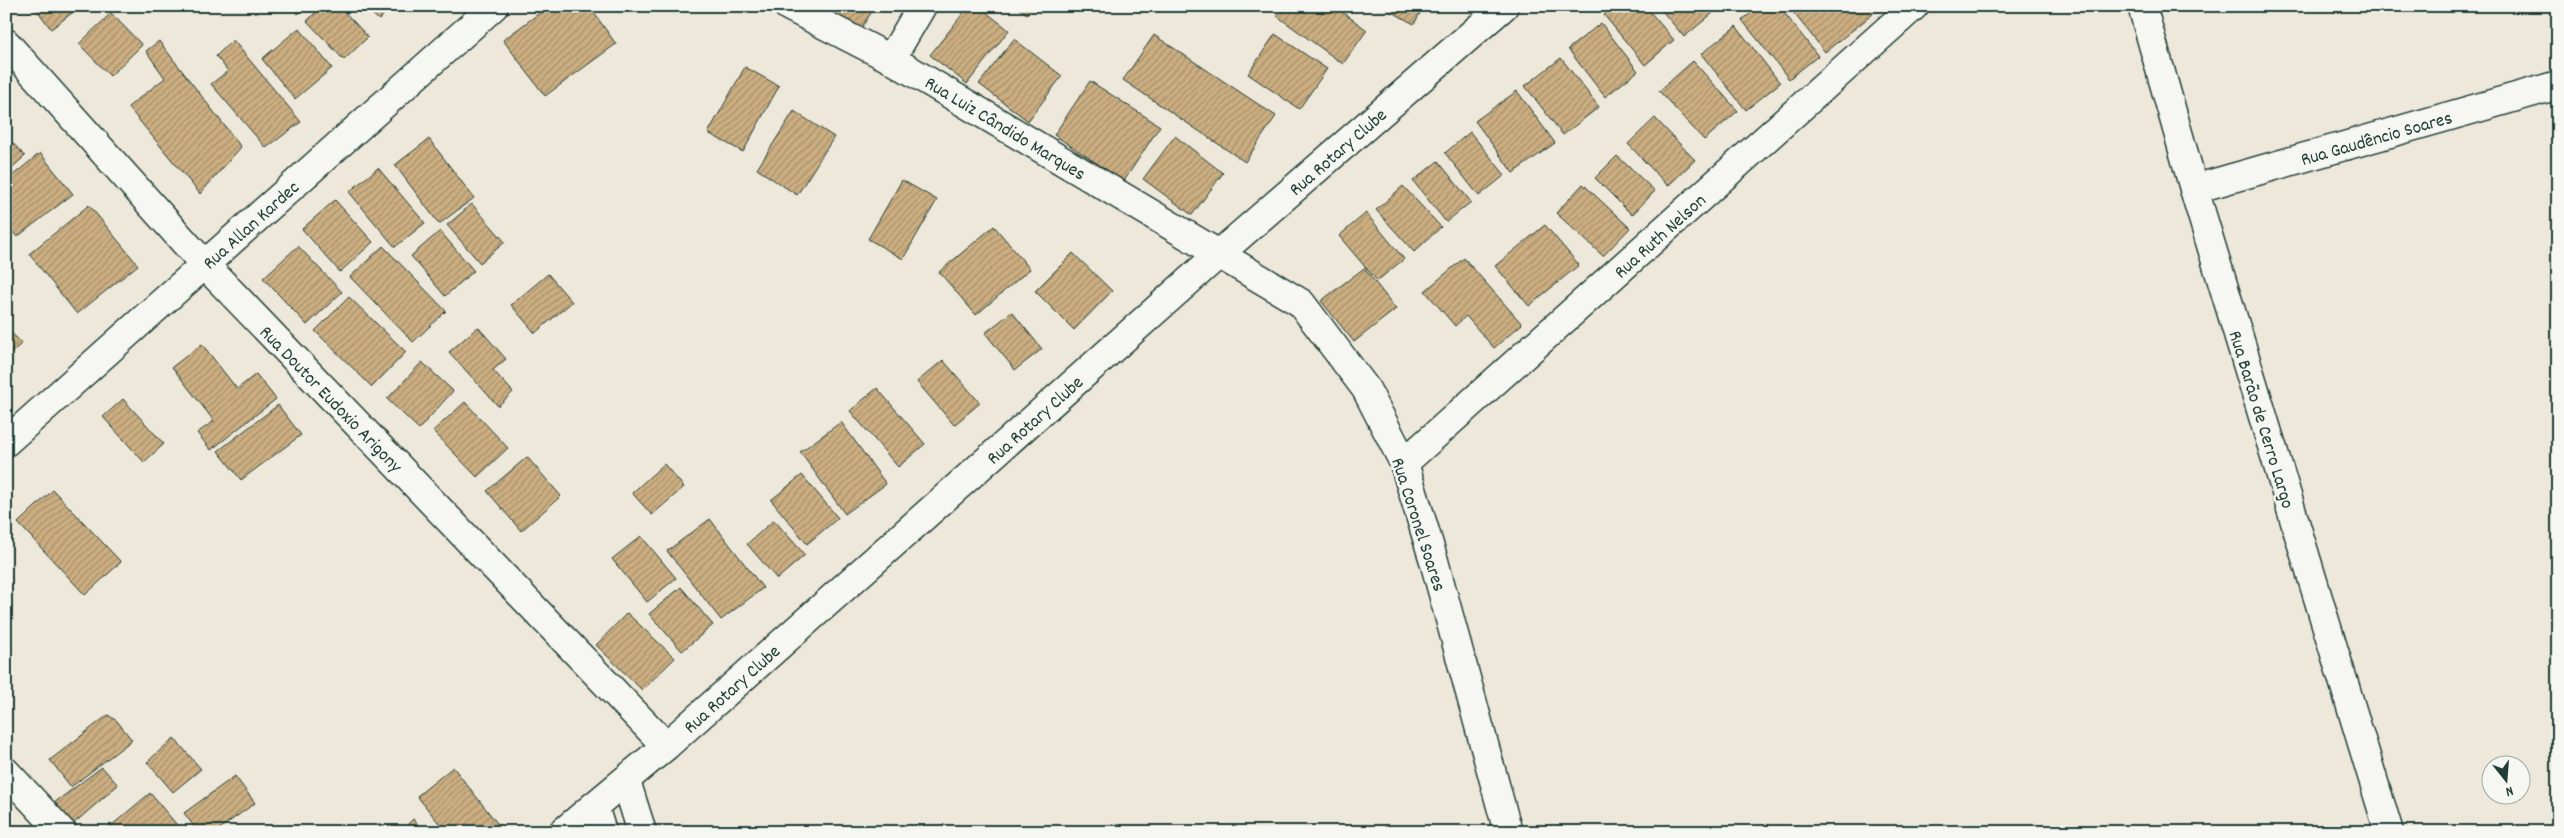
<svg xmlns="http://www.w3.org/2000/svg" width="2564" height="838" font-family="Dekko,sans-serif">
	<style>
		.building { fill: url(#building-hatch); stroke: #1f3d34 }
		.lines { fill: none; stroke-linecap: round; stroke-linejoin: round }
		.street-casing { stroke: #1f3d34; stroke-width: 31 }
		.secondary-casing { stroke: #1f3d34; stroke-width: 31 }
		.street { stroke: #f6f6f2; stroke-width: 28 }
		.secondary { stroke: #f6f6f2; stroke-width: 28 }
		.labels { text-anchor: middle; stroke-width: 5; stroke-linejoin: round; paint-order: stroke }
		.street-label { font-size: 19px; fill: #1f3d34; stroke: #f6f6f2 }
	</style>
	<defs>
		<pattern id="building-hatch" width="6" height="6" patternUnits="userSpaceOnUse" patternTransform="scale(1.25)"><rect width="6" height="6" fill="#ccae81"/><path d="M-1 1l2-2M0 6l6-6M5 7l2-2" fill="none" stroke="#a58f6a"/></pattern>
	</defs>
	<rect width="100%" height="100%" fill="#eee8db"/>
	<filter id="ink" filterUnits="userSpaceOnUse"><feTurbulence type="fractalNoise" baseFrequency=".02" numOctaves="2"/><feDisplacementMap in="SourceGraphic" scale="10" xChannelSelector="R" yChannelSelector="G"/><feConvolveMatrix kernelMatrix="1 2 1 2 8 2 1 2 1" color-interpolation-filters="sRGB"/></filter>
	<g filter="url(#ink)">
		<path class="building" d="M34 6H81L51 29Z
			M291 6H307L298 14Z
			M322 6H339L368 37 344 60 307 21Z
			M363 6H391L379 20Z
			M549 6H589L616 44 545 96 503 40Z
			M835 6H875L859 32 830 14Z
			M969 6H978L1009 30 967 84 930 55Z
			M1015 6H1031L1027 14Z
			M1285 6H1334L1367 30 1343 64 1277 16Z
			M1381 6H1424L1414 24Z
			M1615 6H1645L1674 40 1645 65 1604 15Z
			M1658 6H1707L1713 13 1684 37Z
			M1760 6H1779L1818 56 1789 79 1742 20Z
			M1788 6H1867L1873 14 1825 52Z
			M111 13 142 45 110 76 79 44Z
			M1601 23 1638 71 1605 97 1568 49Z
			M1736 26 1780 83 1746 110 1701 54Z
			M299 28 332 68 295 99 262 59Z
			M1275 34 1327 69 1299 109 1248 74Z
			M1154 35 1276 116 1245 162 1123 80Z
			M1014 39 1062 76 1028 121 979 84Z
			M233 40 301 122 266 148 211 84 228 71 216 56Z
			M159 41 241 147 200 194 128 107 165 78 146 51Z
			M1561 58 1599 107 1563 135 1525 86Z
			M1693 61 1738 111 1704 140 1659 91Z
			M745 67 779 86 743 152 708 133Z
			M1090 81 1160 126 1124 181 1054 135Z
			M1517 91 1555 143 1513 173 1475 121Z
			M794 111 834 137 797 195 757 169Z
			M1655 118 1695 160 1668 186 1628 144Z
			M1470 132 1505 175 1479 196 1445 153Z
			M6 136 25 156 6 173Z
			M1175 136 1223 173 1192 215 1143 179Z
			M429 139 474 198 439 224 395 165Z
			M40 153 73 194 17 237 6 224V181Z
			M1617 156 1655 191 1632 215 1595 178Z
			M1438 161 1471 202 1446 222 1413 181Z
			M378 168 425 223 395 247 349 192Z
			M902 180 937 200 903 259 868 239Z
			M1583 184 1630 228 1603 256 1556 213Z
			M1403 186 1441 227 1414 252 1376 210Z
			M335 200 373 242 340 272 302 229Z
			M472 204 505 242 480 263 447 225Z
			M89 205 138 265 77 314 29 254Z
			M1366 213 1404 259 1377 281 1339 236Z
			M1545 225 1579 265 1529 306 1495 266Z
			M994 226 1030 269 976 315 939 272Z
			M440 231 474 271 445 296 411 256Z
			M298 246 342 292 307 325 263 278Z
			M383 246 446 311 413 342 350 277Z
			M1073 253 1112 291 1074 330 1035 291Z
			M1464 258 1522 324 1494 348 1466 316 1455 326 1425 291Z
			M1364 268 1396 309 1354 342 1321 301Z
			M548 274 572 302 535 333 511 305Z
			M349 297 406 352 372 387 315 331Z
			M1012 312 1042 349 1015 370 985 333Z
			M478 327 506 359 493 370 513 392 498 406 449 352Z
			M6 328 22 343 6 358Z
			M202 344 237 389 256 374 276 399 211 450 197 433 214 421 172 367Z
			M943 360 980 403 954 425 917 382Z
			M422 362 453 391 419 429 387 399Z
			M877 388 925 444 898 467 850 411Z
			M123 399 164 444 144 462 103 417Z
			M465 402 508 448 477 477 433 431Z
			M278 405 301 435 241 480 218 451Z
			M841 422 886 484 845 514 800 452Z
			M527 457 561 496 521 531 487 491Z
			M664 464 684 487 652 515 632 493Z
			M802 475 838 518 807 544 771 500Z
			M53 490 121 562 85 595 18 523Z
			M710 519 763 588 721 620 667 551Z
			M774 520 805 555 777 579 747 544Z
			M641 536 676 578 647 602 612 559Z
			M681 587 713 625 682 651 649 614Z
			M627 613 675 658 642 690 596 645Z
			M108 715 117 721 132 740 71 787 50 760Z
			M174 738 201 769 173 792 147 762Z
			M102 767 118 785 72 825 54 803Z
			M453 767 504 832H446L417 796Z
			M235 776 255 803 215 832H198L184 813Z
			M150 793 182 831 106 832 105 831Z
			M413 819 425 832H400Z"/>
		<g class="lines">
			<g class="street-casing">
				<path id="street" d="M788 6 891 59 1301 303 1366 389 1404 463 1434 561 1508 832
					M2142 6 2194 189 2389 832
					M6 43 205 265 666 746
					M891 59 922 6
					M2194 189 2558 85
					M6 442 494 6
					M1404 463 1914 6
					M6 772 62 832
					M563 832 594 806"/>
			</g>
			<g class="secondary-casing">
				<path id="secondary" d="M626 781 642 832
					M602 832 594 806 666 746 1220 253 1504 6"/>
			</g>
			<use href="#street" class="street"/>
			<use href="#secondary" class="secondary"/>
		</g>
	</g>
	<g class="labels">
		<g class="street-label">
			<text transform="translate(1006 127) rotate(31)" y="7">Rua Luiz Cândido Marques</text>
			<text transform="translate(2376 137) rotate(-16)" y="7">Rua Gaudêncio Soares</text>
			<text transform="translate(1337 151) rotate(-41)" y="7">Rua Rotary Clube</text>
			<text transform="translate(250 224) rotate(-42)" y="7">Rua Allan Kardec</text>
			<text transform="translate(1659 235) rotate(-42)" y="7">Rua Ruth Nelson</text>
			<text transform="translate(332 398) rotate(46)" y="7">Rua Doutor Eudoxio Arigony</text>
			<text transform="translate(1034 419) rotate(-42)" y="7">Rua Rotary Clube</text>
			<text transform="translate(2263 419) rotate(73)" y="7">Rua Barão de Cerro Largo</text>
			<text transform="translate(1420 524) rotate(72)" y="7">Rua Coronel Soares</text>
			<text transform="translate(731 688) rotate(-42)" y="7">Rua Rotary Clube</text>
		</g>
	</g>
	<rect width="2564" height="838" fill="none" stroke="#f6f6f2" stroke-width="25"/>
	<rect x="12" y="12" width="2539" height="813" fill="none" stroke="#1f3d34" stroke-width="2" filter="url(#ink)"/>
	<g transform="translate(2506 780) rotate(163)"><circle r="24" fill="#f6f6f2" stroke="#a0aca6"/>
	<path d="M0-4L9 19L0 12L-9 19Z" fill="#1f3d34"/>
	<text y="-8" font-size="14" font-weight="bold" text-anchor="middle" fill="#1f3d34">N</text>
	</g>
</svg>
